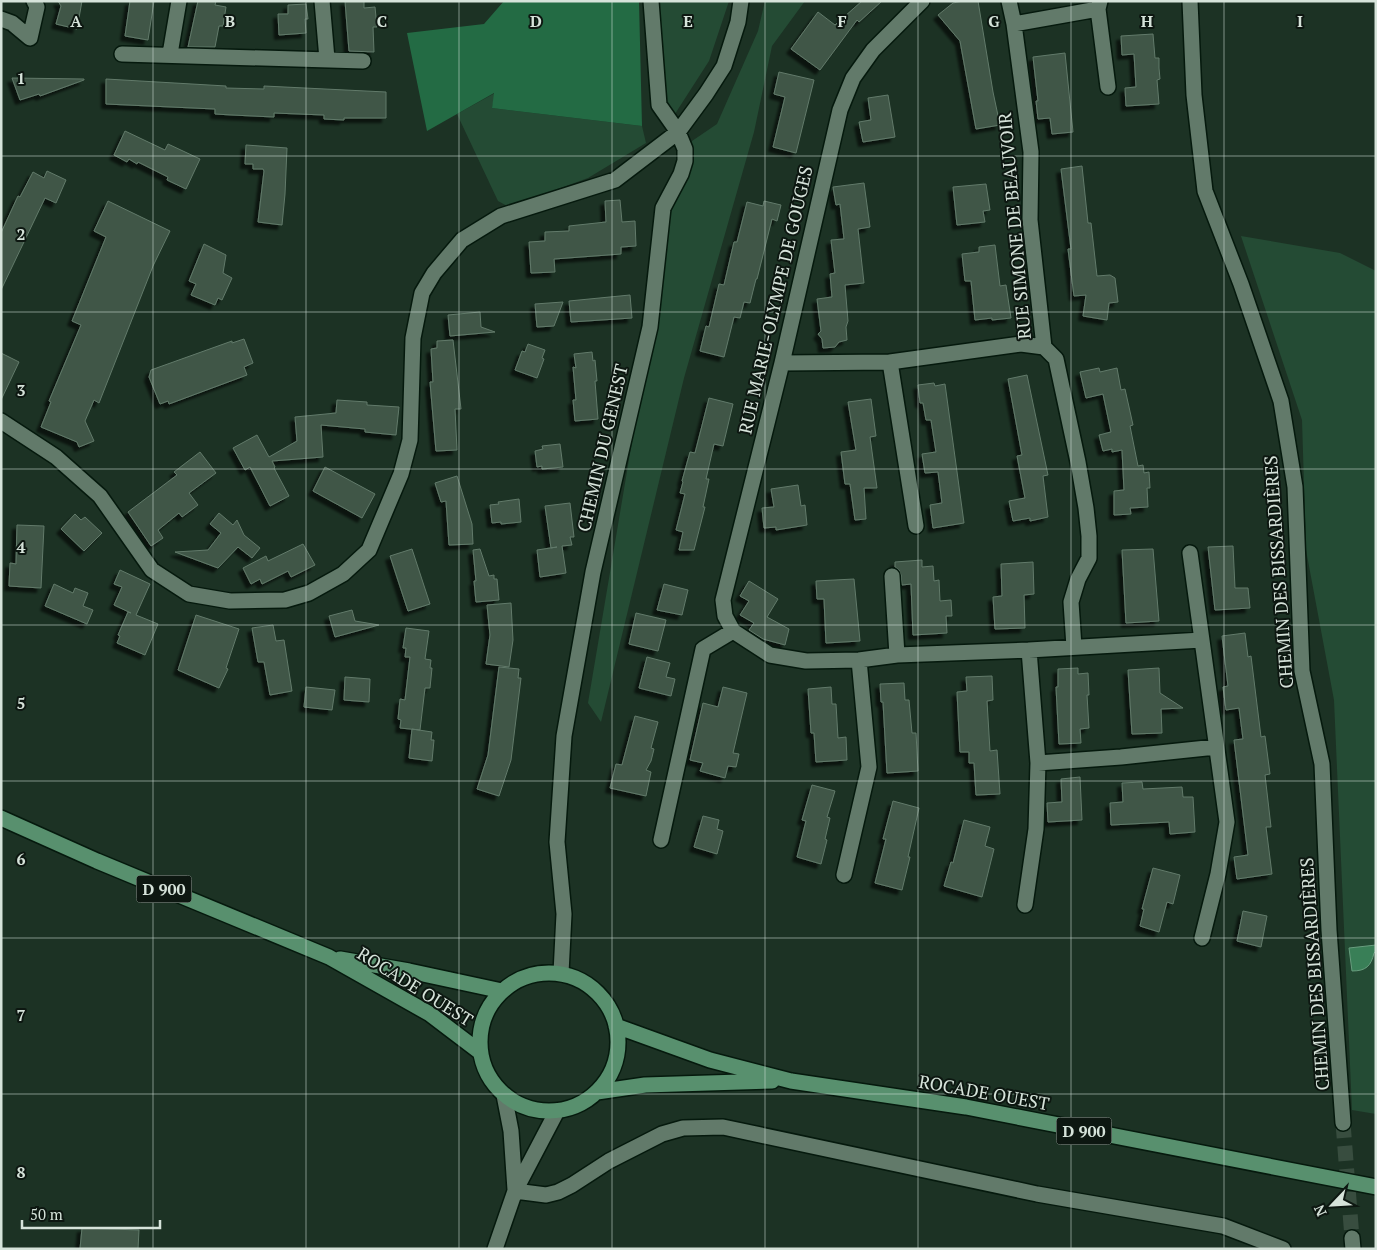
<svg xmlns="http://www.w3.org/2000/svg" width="1377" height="1250" font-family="'PT Serif',serif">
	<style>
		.green { fill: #244b34 }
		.forest { fill: #236b44 }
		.water { fill: #397f57; stroke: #689d7e }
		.building { fill: #3f5647; stroke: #627a6a; filter: url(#shadow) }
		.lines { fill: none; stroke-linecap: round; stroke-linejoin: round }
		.minor-tunnel { stroke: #384d3f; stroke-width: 15; stroke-dasharray: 15 8; stroke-linecap: butt }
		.minor-casing { stroke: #05190d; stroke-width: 18 }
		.major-casing { stroke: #05190d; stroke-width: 18 }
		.minor { stroke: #627a6a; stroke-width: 15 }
		.major { stroke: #58906e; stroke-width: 15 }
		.grid { fill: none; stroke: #d6e3da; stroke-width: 1; stroke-opacity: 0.55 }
		.labels { text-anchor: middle; stroke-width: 4; stroke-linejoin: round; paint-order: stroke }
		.shield { fill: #0d1711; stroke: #9aa69e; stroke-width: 1 }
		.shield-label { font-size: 16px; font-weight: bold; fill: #d6e3da }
		.street-label { font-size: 18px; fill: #d6e3da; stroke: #0d1711 }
		.grid-label { font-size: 16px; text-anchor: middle; font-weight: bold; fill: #d6e3da; stroke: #0d1711; stroke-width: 4; stroke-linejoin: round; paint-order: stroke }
	</style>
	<defs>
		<filter id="shadow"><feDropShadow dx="-4.5" dy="4.5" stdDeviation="1" flood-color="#0009"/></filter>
	</defs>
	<rect width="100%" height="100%" fill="#1c3224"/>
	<path class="green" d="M658 1H729L709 61 673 117 664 105Z
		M765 1H805L772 46 754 132 684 378 601 722 588 703 670 216 692 141 717 124 758 31Z
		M495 93 492 108 642 126 646 143 588 178 509 207 498 201 457 114Z
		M1241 236 1340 253 1376 271V1114L1352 1110 1334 700 1306 550 1302 420Z"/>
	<path class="forest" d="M504 1H639L642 126 492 108 494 93 427 131 407 33 484 24Z"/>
	<path class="water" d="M1376 945V951L1374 953C1371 966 1366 971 1352 971L1349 948Z"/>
	<path class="building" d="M58 1H82L77 29 56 24 61 6Z
		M130 1H154L148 40 125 36Z
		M198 1H216L215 5 226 7 223 26H219L215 47H188Z
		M345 1H364V8L375 7 377 27H373L374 52 349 51Z
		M862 1H882L859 22 857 20 820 70 791 49 818 12 835 25Z
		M963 1H978L993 92 1000 125 976 129 960 41 938 15 953 3Z
		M306 4 308 19H305L306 33 279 35 278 14H288V5Z
		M1153 34 1155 58H1159V68L1160 79 1157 80 1159 104 1126 106 1125 88 1136 87 1135 70 1134 54 1122 55 1121 36Z
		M1065 53 1073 132 1052 134 1050 118 1038 119 1036 101H1038L1033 57Z
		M779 72 814 80 796 153 773 147 785 97 774 94Z
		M12 78 84 79V80L40 96 39 94 20 100Z
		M106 79 226 86V88L264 89V86L386 92V118H344V120L324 119V115L274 113V117L232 115 215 114V109L106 104Z
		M888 95 895 137 863 142 859 122 871 120 868 98Z
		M125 131 165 150 168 144 200 159 186 189 167 180 168 177 138 162 137 164 129 159 127 162 114 155Z
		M246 145 287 148 285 194 282 225 258 222 264 171 263 169H253V164H245Z
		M1082 166 1088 223H1091L1097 276 1110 275 1115 278 1118 302 1109 303 1107 320 1083 316 1086 295 1074 296 1068 249H1071L1061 169Z
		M47 171 66 180 56 203 45 198 1 290V233L18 196 20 197 33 172 44 178Z
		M864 183 870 227 858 229 864 283 845 285 848 321 846 327 847 340 839 342 835 347 823 348 822 339 818 334 821 331 817 299 832 297 830 274 835 273 831 240 844 239 840 204 836 205 833 187Z
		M986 184 990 210 983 211 985 222 957 225 953 187Z
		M620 200 622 222 635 221 636 246 621 247V254L554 259 555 272 531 273 529 242 545 241V232L569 231V226L606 222 605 201Z
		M108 201 170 231 153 266 99 403 94 400 85 421 94 441 79 447 77 442 41 427 51 402 49 401 81 325 72 321 106 237 94 231Z
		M764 201 781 205 777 221 772 219 757 279H756L750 303 744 302 740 318 734 317 724 357 700 351 706 326 709 327 719 284 724 285 734 242H737L747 202 763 206Z
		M204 244 226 255 223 273 232 278 222 300 218 298 215 305 191 295 196 284 189 281Z
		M995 245 1000 286 1006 285 1011 318 992 320V318L975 320 971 281H965L962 254 979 252V247Z
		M630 295 632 318 571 322 569 301Z
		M563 302 554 326 537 327 535 304Z
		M480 312 481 327 495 332 450 336 448 315Z
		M244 339 253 363 244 367 247 375 169 404 168 401 160 404 149 377 151 370 232 341V343Z
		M453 340 461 409H455L457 450 436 451 430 382H433L431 349 437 348V341Z
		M528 344 545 350 542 358 544 359 537 378 515 370 522 351 525 352Z
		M592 352 593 361 595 360 597 381H595L598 419 575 421 573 400H576L573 367 576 368 574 354Z
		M1 353 19 362 1 400Z
		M1099 368 1100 372 1117 368 1121 390 1125 389 1133 425 1130 426 1138 466 1143 465 1144 473 1149 472 1150 488H1147L1148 507 1130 508 1131 514 1114 515V491L1124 490 1122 450 1112 452V449L1103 451 1099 435 1111 432 1103 394 1086 398 1080 372Z
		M1027 375 1048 475 1043 476 1048 517 1030 521V518L1013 521 1009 501 1025 498 1017 456 1022 455 1008 379Z
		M934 383 935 386 945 384 964 523 933 528 930 505 942 503 938 472 925 473 922 454 936 452 931 420H926L923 403H920L918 385Z
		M709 398 733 404 723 446 714 444 706 479H709L703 507H705L694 550H679L683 532 676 530 685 494 680 493 683 482 682 481 690 452 695 453Z
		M871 399 876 436 870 437 877 488H864L866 519 855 520 850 484H845L841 452 856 450 848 402Z
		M337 400 367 402V405L399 407 396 435 365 432V429L321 425 323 457 272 461 275 467 274 468 289 496 270 506 250 467 245 470 233 448 257 435 269 457 297 441 295 417 336 413Z
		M560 444 563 467 542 469V466L537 467 535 451 543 449 542 446Z
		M200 452 216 473 189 493 198 505 182 517 179 513 158 530 163 538 151 546 128 512 177 475 174 472Z
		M325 467 375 494 362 518 313 491Z
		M457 476 472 524 473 544 449 545 446 501 441 502 435 483Z
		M798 485 801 506 805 505 807 525 776 530V527L764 528 762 508 774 507 771 489Z
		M519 499 521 522 501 524V522L492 523 490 505 499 504 498 502Z
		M570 503 574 537H570L572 545 562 546 566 573 540 577 537 550 557 547 551 548 545 506Z
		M219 513 233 525 237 520 244 535 260 548 252 558 238 547 218 568 175 552 208 550 221 533 210 524Z
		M75 514 81 520 85 517 102 533 84 551 61 529Z
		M17 525 44 526 41 588 9 586 10 563 16 564Z
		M303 544 315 565 291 577 288 571 262 584 260 579 251 584 243 568 266 556 268 561Z
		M1233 546 1235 588H1248L1250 608 1215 610 1208 547Z
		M412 549 430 604 408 611 390 556Z
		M480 549 489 576 494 575V579H497L499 600 476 602 474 581H476L473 550Z
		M1153 549 1159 621 1126 623 1122 550Z
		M922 560V567L933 566 934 581 939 580 940 601 951 600 952 616H946L947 633 913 635 911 584 902 585 901 575 899 570 895 567V562Z
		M1033 562 1034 594 1024 595 1025 628 995 629 993 597 1002 596 1001 564Z
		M120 570 150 584 136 615 158 624 145 655 117 643 120 636 118 635 128 612 131 613 114 605 122 587 114 584Z
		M854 579 860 641 826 643 824 599H817L816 581Z
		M749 581 778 599 767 617 789 629 785 645 763 639 749 630 754 623 740 615 749 601 740 596Z
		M54 584 73 593 75 588 88 593 83 606 93 610 87 624 45 606Z
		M664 584 688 590 682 615 657 610Z
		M511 603 513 640 509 667 486 664 490 635 487 605Z
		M352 610 355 621 379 625 335 637 329 616Z
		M636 613 666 620 658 651 629 644Z
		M196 615 239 629 226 668 228 669 219 688 178 670Z
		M273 625 276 641 284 640 292 691 270 695 264 662H258L252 628Z
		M406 628 429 631 425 659 431 660 430 668H432L430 688H425L420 730 400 728 401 720 398 719 400 699 405 700 410 657H405L406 648H403Z
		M1245 633 1248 657 1251 656 1261 737 1265 736 1270 774 1265 775 1271 827H1266L1272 874 1237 879 1234 857 1248 855 1234 740 1243 739 1239 708 1226 710 1223 687 1228 686 1222 636Z
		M647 657 670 663 666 677 675 679 671 696 639 688Z
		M499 667 519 669 518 678H521L511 760 499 796 477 789 488 755Z
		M1078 668V674L1088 673 1089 695H1087L1089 728 1080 729 1081 743 1059 744 1056 687H1058V669Z
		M1159 668 1160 693 1183 708 1161 709 1162 733 1132 734 1128 670Z
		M992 676 993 700 987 701 990 751 997 750 1000 794 976 795 974 763H969V752H960L957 692 967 691 966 677Z
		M345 677 370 679 369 702 344 700Z
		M904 683 905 700H909L912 733H916L918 771 887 773 883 702H881L880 684Z
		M306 687 335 690 332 710 304 707Z
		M723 687 747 693 733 753 739 754 736 767 728 766 725 778 700 771 703 763 690 760 703 703 718 707Z
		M831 687 832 704H836L838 738 846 737 847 760 816 762 814 733H811L808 689Z
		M635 716 658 722 651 748 654 749 651 761 646 770 651 772 646 796 610 788 616 764 622 765Z
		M412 729 432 732 431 740H434L432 761 409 758Z
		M1080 777 1082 820 1048 822 1047 803 1062 802 1061 779Z
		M1142 782 1143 789 1182 787 1183 797H1193L1195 832 1170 834 1169 822 1111 825 1110 803 1123 802 1122 783Z
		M812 785 835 791 827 817 830 818 825 839 827 840 821 864 797 857 806 821 802 820Z
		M893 801 919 808 908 857H910L902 890 875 883 886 839H883Z
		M703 816 719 820 717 829 723 831 717 854 694 847Z
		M964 820 990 827 985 846 994 849 982 897 944 886 951 862 953 863Z
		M1153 868 1180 875 1173 904 1167 902 1159 932 1140 926 1144 909H1142Z
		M1243 911 1267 916 1261 947 1237 941Z
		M82 1228 139 1230 138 1249H80Z"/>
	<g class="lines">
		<path class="minor-tunnel" d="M1343 1123 1352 1238"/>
		<g class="minor-casing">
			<path id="minor" d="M322 1 327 59
				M922 1 873 50 853 78 840 110 782 363 723 600 725 616 733 631 770 655 806 661 859 660 897 655 1029 650 1202 640
				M1009 1 1014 24 1031 152 1030 220 1044 347 1056 359 1078 462 1086 508 1089 536V558L1078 579 1071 602 1074 647
				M1100 1 1098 9 1108 87
				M1190 1 1194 95 1205 191 1241 284 1281 401 1295 487 1302 671 1322 764 1329 930 1343 1123
				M1 19 12 23 30 38 37 7 34 1
				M1014 24 1098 9
				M122 54 363 61
				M170 54 179 1
				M890 362 916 526
				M782 363 890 362 1021 344 1044 347
				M1 421 56 457 100 496 152 570 189 594 230 601 285 600 309 593 343 574 369 550 401 474 410 440 413 338 422 293 434 273 462 240 501 216 615 180 678 132 706 94 724 66 738 22 741 1
				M1190 553 1227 822 1218 874 1202 938
				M892 576 897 655
				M1038 763 1121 757 1216 747
				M661 840 703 649 733 631
				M844 875 869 767 859 660
				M1025 905 1036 829 1038 763 1029 650
				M561 973 564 914 557 842 564 736 593 572 650 327 663 208 681 174 685 161V149L678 132 659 105 651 1
				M504 1095 511 1131 515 1190
				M515 1191 546 1195 558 1192 572 1185 609 1161 662 1134 683 1128 723 1127 1037 1194 1223 1226 1283 1249
				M1352 1238 1353 1249
				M495 1249 515 1191 557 1111"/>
		</g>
		<g class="major-casing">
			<path id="major" d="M1 818 97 861 329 957 430 1014 480 1052
				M340 959 409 971 502 991
				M480 1042a69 69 0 1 1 138 0a69 69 0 1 1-138 0Z
				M616 1026 710 1060 791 1081 966 1107 1376 1187
				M597 1092 645 1085 772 1081"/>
		</g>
		<use href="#minor" class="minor"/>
		<use href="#major" class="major"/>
	</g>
	<path class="grid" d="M153 1V1249M306 1V1249M459 1V1249M612 1V1249M765 1V1249M918 1V1249M1071 1V1249M1224 1V1249M1 156H1376M1 312H1376M1 469H1376M1 625H1376M1 781H1376M1 938H1376M1 1094H1376"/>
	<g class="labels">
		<g class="shield">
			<rect x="136.5" y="875.5" width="55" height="27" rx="4"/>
			<rect x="1056.5" y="1117.5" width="55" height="27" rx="4"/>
		</g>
		<g class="shield-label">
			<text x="164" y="895">D 900</text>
			<text x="1084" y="1137">D 900</text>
		</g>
		<g class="street-label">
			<text transform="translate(1015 226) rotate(-95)" y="6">RUE SIMONE DE BEAUVOIR</text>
			<text transform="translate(776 300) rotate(-77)" y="6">RUE MARIE-OLYMPE DE GOUGES</text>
			<text transform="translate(603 448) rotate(-77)" y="6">CHEMIN DU GENEST</text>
			<text transform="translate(1279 572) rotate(-94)" y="6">CHEMIN DES BISSARDIÈRES</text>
			<text transform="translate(1315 974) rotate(-94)" y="6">CHEMIN DES BISSARDIÈRES</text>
			<text transform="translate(415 987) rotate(32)" y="6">ROCADE OUEST</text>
			<text transform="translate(984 1093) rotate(10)" y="6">ROCADE OUEST</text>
		</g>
	</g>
	<g class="grid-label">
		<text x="76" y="27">A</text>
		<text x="230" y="27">B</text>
		<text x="382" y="27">C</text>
		<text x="536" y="27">D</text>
		<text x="688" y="27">E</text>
		<text x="842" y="27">F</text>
		<text x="994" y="27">G</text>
		<text x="1147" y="27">H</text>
		<text x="1300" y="27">I</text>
		<text x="21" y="84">1</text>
		<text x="21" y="240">2</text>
		<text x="21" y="396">3</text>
		<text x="21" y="553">4</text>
		<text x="21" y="709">5</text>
		<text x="21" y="865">6</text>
		<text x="21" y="1021">7</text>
		<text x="21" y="1178">8</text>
	</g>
	<rect width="1377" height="1250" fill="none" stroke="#d6e3da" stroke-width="5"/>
	<g transform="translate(1332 1205) rotate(245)" stroke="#0d1711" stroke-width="4" paint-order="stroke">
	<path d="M0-4L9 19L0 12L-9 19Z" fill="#d6e3da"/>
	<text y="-8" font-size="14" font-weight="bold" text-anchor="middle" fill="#d6e3da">N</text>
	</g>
	<path d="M22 1220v8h138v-8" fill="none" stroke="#d6e3da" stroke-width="2.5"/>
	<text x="30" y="1220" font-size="15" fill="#d6e3da" stroke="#0d1711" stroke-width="4" paint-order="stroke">50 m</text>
</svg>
